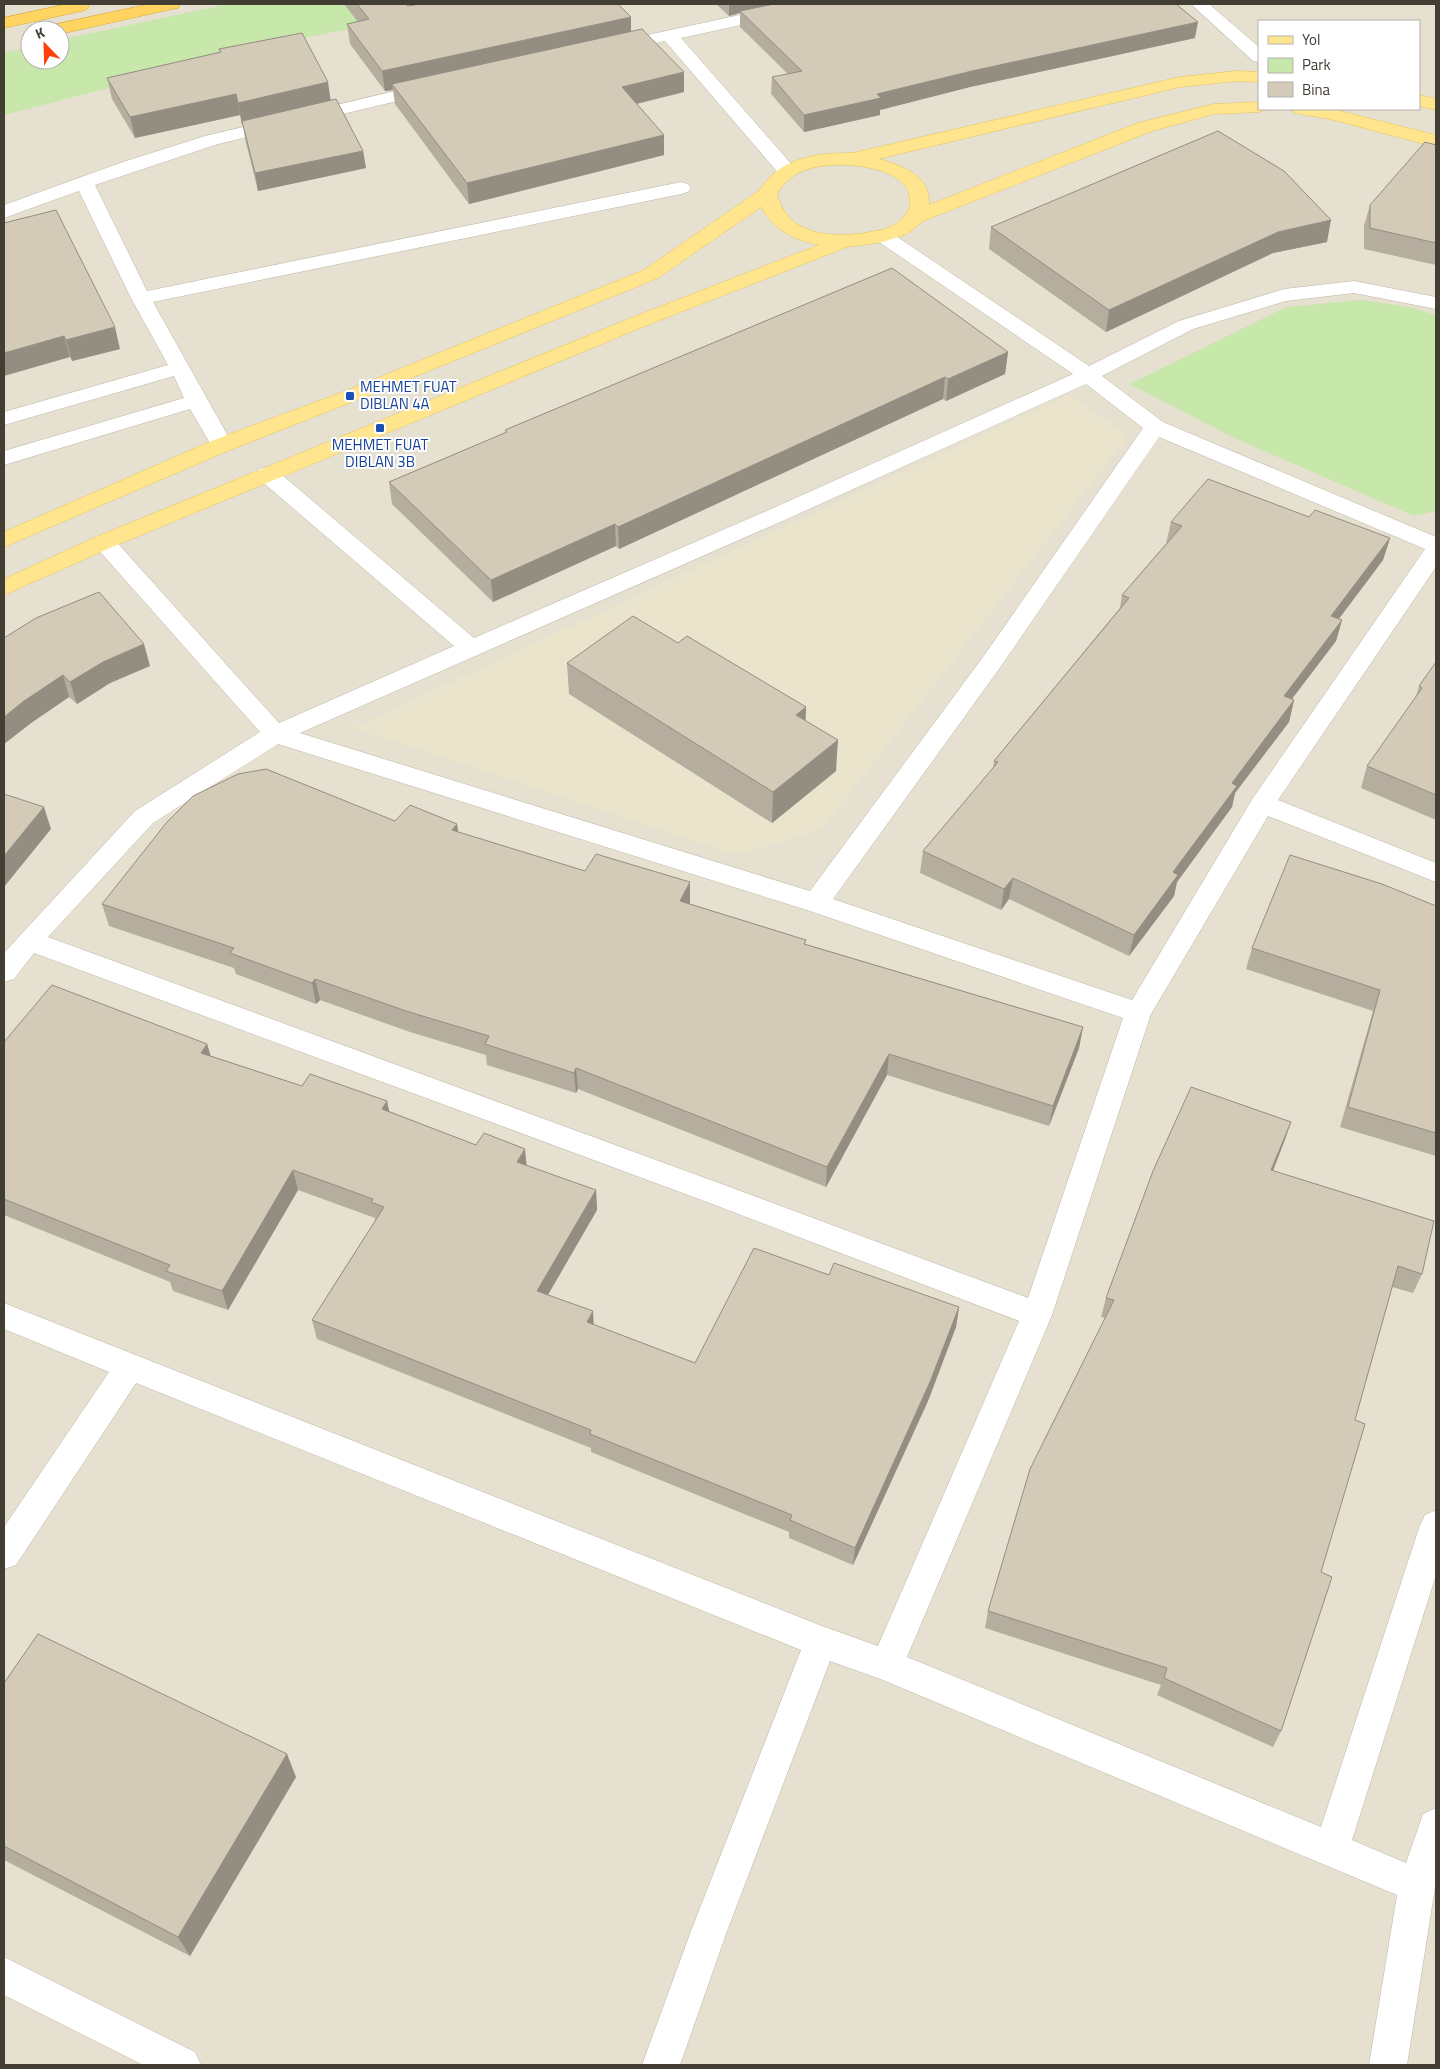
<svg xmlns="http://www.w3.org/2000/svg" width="1440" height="2069" font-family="'Titillium Web',sans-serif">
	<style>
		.residential { fill: #e6e0d0; fill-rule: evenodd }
		.education { fill: #ebe4cc }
		.green { fill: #c8e7aa }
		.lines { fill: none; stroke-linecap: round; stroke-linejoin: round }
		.minor-casing { stroke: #bdb6a5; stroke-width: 1 }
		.major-casing { stroke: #e5c55d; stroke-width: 1 }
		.highway-casing { stroke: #dfaa2f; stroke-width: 1 }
		.minor { fill: #fff; fill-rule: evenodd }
		.major { fill: #ffe68e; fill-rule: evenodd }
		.highway { fill: #ffd460; fill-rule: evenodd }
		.wall { fill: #b5ae9e }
		.shaded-wall { fill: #948d81 }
		.building { fill: #d3cab8; stroke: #948d81 }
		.transit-dot { fill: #1a4fb4; stroke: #fff; stroke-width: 2 }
		.labels { text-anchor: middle; stroke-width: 4; stroke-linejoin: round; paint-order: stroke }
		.far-transit-label { font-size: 15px; fill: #164399; stroke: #fff; text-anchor: start }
	</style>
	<rect width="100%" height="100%" fill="#f2eee2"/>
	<path class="residential" d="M4 4H1436V2065H4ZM1259 21H1419V109H1259ZM30 30H60V60H30Z"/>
	<path class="education" d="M1068 395 1128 436 821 830 735 855 353 728Z"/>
	<path class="green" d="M228 4H474L294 40 4 115V53L30 47V60H60V40Z
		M1361 300 1410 307 1436 315V511L1414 516 1232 437 1130 384 1286 307Z"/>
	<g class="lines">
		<g class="minor-casing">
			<path id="minor" d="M791 4H823L820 8 814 9 681 38 794 167 796 171 794 175H780L665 41 615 52 609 51 606 47 609 43 615 42Z
				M1191 4H1209L1259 47V62L1253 61Z
				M429 83 435 84 438 88 435 92 218 144 95 185 147 291 681 182 688 184 691 188 688 192 681 194 153 302 233 445 230 450 222 452 214 450 190 409 4 465V451L184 398 174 376 4 425V412L168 365 131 298 79 191 4 218V205L120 163 205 136Z
				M883 230 890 232 1089 366 1179 321 1284 289 1354 281 1436 297V309L1354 293 1286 301 1193 329 1102 376 1163 422 1436 537V567L1278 800 1436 863V882L1268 816 1151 1014 1052 1315 907 1657 1321 1827 1420 1525 1425 1515 1436 1510V1575L1352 1840 1406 1863 1423 1814 1436 1808V1881L1407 2065H1369L1397 1895 883 1680 830 1661 727 1931 680 2065H642L691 1931 801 1650 136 1383 16 1565 4 1569V1527L109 1372 4 1329V1303L822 1626 878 1646 1019 1321 707 1202 34 953 14 979 4 982V953L135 811 260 732 96 547 93 542 96 537 104 535 112 537 279 723 454 646 259 479 256 474 259 469 267 467 275 469 474 638 771 509 1073 374 876 240 873 236 876 232ZM1086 384 1143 428 983 657 810 891 300 733 787 519ZM1159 437 1425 549 1253 798 1132 1000 833 899 999 669ZM278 744 807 910 1123 1018 1028 1298 727 1186 48 937 153 823Z
				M4 1957 195 2052 201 2065H143L4 1995Z"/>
		</g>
		<g class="major-casing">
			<path id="major" d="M1237 71 1259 72V82L1237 81 1180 87 878 159C902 165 931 176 929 205L1138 123 1214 104 1259 102V109H1267L1259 112 1214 114 1152 131 923 221 907 234 883 242 847 247 650 324 112 547 4 595V579L96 537 636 316 819 245C793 239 775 231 761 207L658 278 357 400 230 450 4 547V532L214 440 343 392 644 270 760 190C780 157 817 153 853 153L1180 77ZM853 165C874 168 909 174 910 200 911 212 903 219 894 225 886 230 875 231 865 233 829 238 787 235 777 194 793 166 823 164 853 165Z
				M1419 95 1436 99V110L1419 106Z
				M1291 109H1332L1436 135V147L1330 119 1294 113Z"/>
		</g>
		<g class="highway-casing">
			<path id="highway" d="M67 4H87L89 6 86 10 4 28V18Z
				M150 4H181L178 8 172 9 60 34V30H45L48 26Z"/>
		</g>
		<use href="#minor" class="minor"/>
		<use href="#major" class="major"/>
		<use href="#highway" class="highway"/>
	</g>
	<path class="wall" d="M344 4H406L408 6 631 32 684 92 637 104 664 155 469 204 395 104 393 90 385 91 350 44 347 24 358 22Z
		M716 4H1176L1195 38 970 87 880 110V115L804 132 771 94 772 77 788 74 740 27V13L729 16Z
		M219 49 331 100 363 151 366 168 258 191 245 139 243 123 242 124 240 115 135 138 112 99 107 78 220 53Z
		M1436 145V265L1364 249V226L1370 205Z
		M4 223 120 349 72 361Z
		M991 227 1327 242 1273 253 1106 332 989 249Z
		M1008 352 1005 374 946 401 943 399 619 549 616 546 493 602 392 504 389 482 506 433 505 430Z
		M1309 517 1390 538 1383 560 1339 619 1342 620 1336 641 1292 699 1294 700 1289 722 1235 793 1232 807 1177 882 1174 896 1129 956 1009 899 1001 910 920 873 923 851 993 769 994 761 1120 608 1122 595 1166 544 1171 522Z
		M4 638 150 666 110 683 77 704 69 697 31 723 4 744Z
		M678 643 806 707 805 720 836 771 772 823 569 694 567 663Z
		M1436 662V820L1361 788 1367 766 1416 697 1419 686Z
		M395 821 457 824 458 832 806 940 805 944 1083 1027 1079 1048 1049 1126 887 1075 826 1187 578 1089 576 1093 487 1065 486 1055 410 1032 320 1000 316 1004 236 974 234 968 109 926 102 904Z
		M1436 906V1156L1340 1127 1373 1011 1246 969 1252 948Z
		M4 1042 207 1044 211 1056 302 1086 387 1101 389 1111 527 1166 596 1190 597 1210 548 1295 594 1325 695 1363 829 1275 959 1307 956 1327 928 1401 853 1565 789 1538V1532L591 1452V1448L317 1339 312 1320 375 1221V1218L298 1190 228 1310 173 1291 170 1282 4 1215Z
		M1291 1122 1284 1142 1273 1171 1422 1274 1413 1293 1392 1287 1355 1420 1321 1572 1281 1731 1273 1747 1157 1695 1161 1685 985 1628 988 1611 1105 1318 1101 1317 1106 1298Z
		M4 1683 296 1777 190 1956 4 1860Z"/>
	<path class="shaded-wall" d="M729 4H784L740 11V13L729 16Z
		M631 17V37L392 84 393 90 385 91 382 71Z
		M1198 22 1195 38 970 87 880 110V115L804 132V115L877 94 972 71Z
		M684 72V92L623 107 622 87Z
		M328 82 331 103 242 124 238 103Z
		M236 94 240 115 135 138 130 117Z
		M664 135V155L469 204 467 183Z
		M363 151 366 168 258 191 255 173Z
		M1331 220 1327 242 1273 253 1106 332 1109 310 1278 232Z
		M115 327 120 349 72 361 66 340Z
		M64 336 70 357 4 376V353Z
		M1008 352 1005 374 946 401 948 379Z
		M945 377 943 399 619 549 618 527Z
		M615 524 616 546 493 602 491 580Z
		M1390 538 1383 560 1325 637 1331 616Z
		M1342 620 1336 641 1278 717 1284 696Z
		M144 644 150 666 110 683 77 704 70 682 103 662Z
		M63 675 69 697 31 723 4 744V717L24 701Z
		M1294 700 1289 722 1235 793 1232 807 1177 882 1174 896 1129 956 1134 935 1173 872 1232 783Z
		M806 707 805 738 796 715Z
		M838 740 836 771 772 823 773 792Z
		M44 807 51 829 4 887V856Z
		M457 824 460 846 452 830Z
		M1013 878 1009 899 1001 910 1004 889Z
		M690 882V904L680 922V901Z
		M315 979 320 1000 316 1004 312 983Z
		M1083 1027 1079 1048 1049 1126 1053 1106Z
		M207 1044 213 1065 201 1053Z
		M889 1054 887 1075 826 1187 827 1167Z
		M576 1068 578 1089 576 1093 574 1073Z
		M387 1101 391 1121 382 1109Z
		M1291 1122 1284 1142 1265 1191 1271 1170Z
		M525 1149 527 1169 517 1162Z
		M293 1170 298 1190 228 1310 222 1291Z
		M596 1190 597 1210 539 1310 537 1291Z
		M959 1307 956 1327 928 1401 853 1565 855 1548Z
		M593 1311 594 1330 587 1322Z
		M287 1754 296 1777 190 1956 178 1937Z"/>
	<path class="building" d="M357 4H406L408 6 420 4H618L631 17 382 71 347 24 369 19Z
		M774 4H1176L1198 22 972 71 877 94 881 98 804 115 772 77 802 71 740 11Z
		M642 29 684 72 622 87 664 135 467 183 392 84Z
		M302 33 328 82 238 103 236 94 130 117 107 78 221 52 219 49Z
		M336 99 363 151 255 173 242 121Z
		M1218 131 1284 171 1331 220 1278 232 1109 310 991 227Z
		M1425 142 1436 145V243L1370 228V205Z
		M56 210 115 327 66 340 64 336 4 353V223Z
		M892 268 1008 352 948 379 945 377 618 527 615 524 491 580 389 482 507 432 505 430Z
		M1208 479 1309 517 1315 510 1390 538 1331 616 1342 620 1284 696 1294 700 1232 783 1237 786 1173 872 1178 875 1134 935 1013 878 1004 889 923 851 998 762 994 761 1129 598 1122 595 1182 526 1171 522Z
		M99 592 144 644 103 662 70 682 63 675 24 701 4 717V638L36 618Z
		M633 616 678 643 687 636 806 707 796 715 838 740 773 792 567 663Z
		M1436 662V795L1367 766 1422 688 1419 686Z
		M266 769 395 821 410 805 457 824 452 830 585 871 596 854 690 882 680 901 806 940 804 944 1083 1027 1053 1106 889 1054 827 1167 576 1068 574 1073 485 1044 489 1036 406 1011 315 979 312 983 230 953 234 948 102 904 167 822 193 796 238 774Z
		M4 794 44 807 4 856Z
		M1290 855 1382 884 1436 906V1133L1348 1107 1380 990 1252 948Z
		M52 985 207 1044 201 1053 302 1086 310 1074 387 1101 382 1109 476 1145 484 1133 525 1149 517 1162 596 1190 537 1291 593 1311 587 1322 695 1363 754 1248 829 1275 834 1263 959 1307 930 1382 855 1548 790 1520 792 1515 590 1434 591 1430 312 1320 384 1207 371 1202 373 1199 293 1170 222 1291 166 1271 170 1265 4 1199V1042Z
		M1191 1087 1291 1122 1271 1170 1434 1221 1422 1274 1398 1266 1355 1420 1365 1424 1321 1572 1332 1577 1281 1731 1164 1678 1167 1668 988 1611 1030 1469 1114 1300 1106 1298 1153 1171Z
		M38 1634 287 1754 178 1937 4 1846V1683Z"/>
	<g class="transit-dot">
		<rect x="345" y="391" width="10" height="10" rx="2.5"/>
		<rect x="375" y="423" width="10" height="10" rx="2.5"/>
	</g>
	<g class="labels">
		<g class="far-transit-label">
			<text x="360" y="392">MEHMET FUAT<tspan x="360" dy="17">DIBLAN 4A</tspan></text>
			<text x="380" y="450" text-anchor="middle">MEHMET FUAT<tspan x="380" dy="17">DIBLAN 3B</tspan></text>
		</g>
	</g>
	<rect width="1440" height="2069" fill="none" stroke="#433e33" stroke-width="10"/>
	<rect x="1258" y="20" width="162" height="90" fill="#ffffff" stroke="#b4b2ad"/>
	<rect x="1268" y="36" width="25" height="8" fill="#ffe68e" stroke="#b4b2ad"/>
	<text x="1302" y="45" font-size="15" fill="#433e33">Yol</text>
	<rect x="1268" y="58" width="25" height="15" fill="#c8e7aa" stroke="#b4b2ad"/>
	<text x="1302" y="70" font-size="15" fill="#433e33">Park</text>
	<rect x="1268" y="82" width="25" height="15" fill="#d3cab8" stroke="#b4b2ad"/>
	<text x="1302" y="95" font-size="15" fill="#433e33">Bina</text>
	<g transform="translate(45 45) rotate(337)"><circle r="24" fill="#ffffff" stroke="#b4b2ad"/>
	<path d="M0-4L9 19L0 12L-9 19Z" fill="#fd410d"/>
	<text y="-8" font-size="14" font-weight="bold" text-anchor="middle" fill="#433e33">K</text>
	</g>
</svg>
